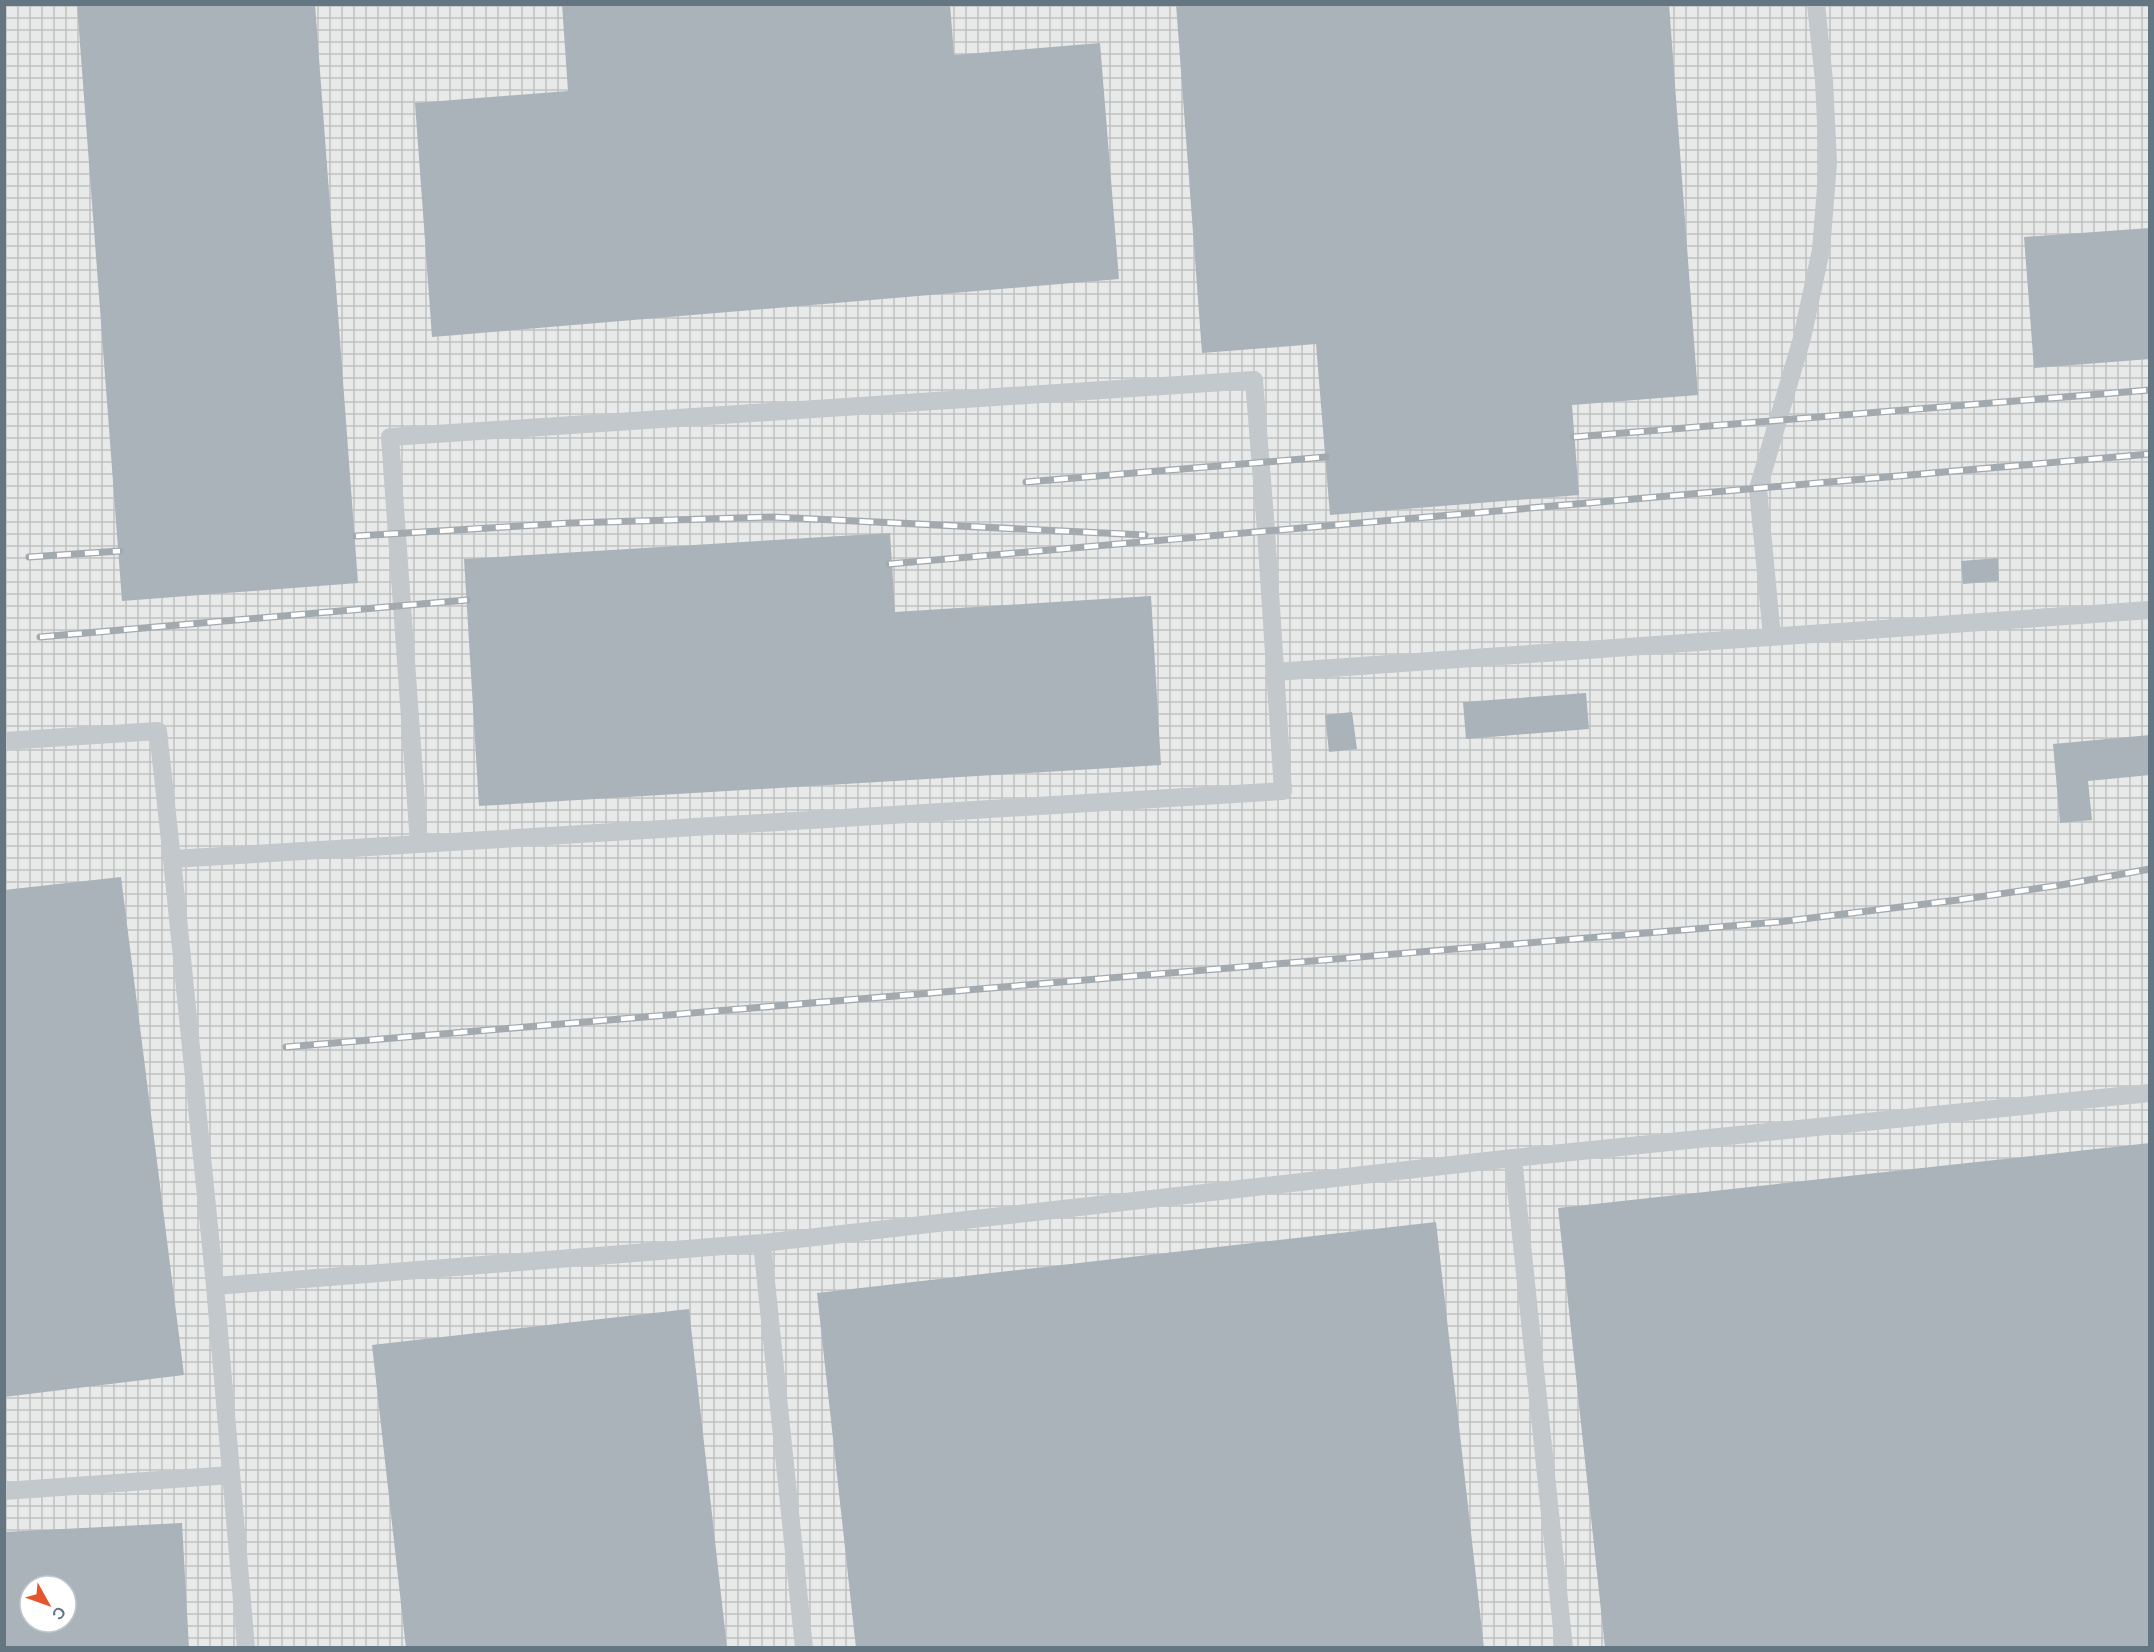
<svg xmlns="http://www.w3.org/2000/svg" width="2154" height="1652" font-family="Helvetica,sans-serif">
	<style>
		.industrial { fill: url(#industrial-grid); fill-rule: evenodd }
		.building { fill: #aab3b9; fill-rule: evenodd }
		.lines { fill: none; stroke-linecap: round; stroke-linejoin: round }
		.service { stroke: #c3c8cc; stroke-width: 18 }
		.rail-casing { stroke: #a2aab0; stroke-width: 7 }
		.rail { stroke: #fff; stroke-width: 4.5; stroke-dasharray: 14; stroke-linecap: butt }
	</style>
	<defs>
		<pattern id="industrial-grid" width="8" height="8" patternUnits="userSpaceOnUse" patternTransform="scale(1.5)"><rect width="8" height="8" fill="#e8e9e9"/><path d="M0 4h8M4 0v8" fill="none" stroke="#c0c1c2"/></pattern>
	</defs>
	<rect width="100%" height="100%" fill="#fafaf8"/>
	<path class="industrial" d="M5 5H2149V1647L5 1648ZM30 1586H66V1622H30Z"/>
	<path class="building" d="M77 4H315L358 583 122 601Z
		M562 4H950L954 55 1100 43 1119 279 432 337 415 103 568 91Z
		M1176 4H1669L1698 395 1572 405 1579 495 1330 515 1316 344 1202 353Z
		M2150 228V359L2034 368 2024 237Z
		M890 533 895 612 1151 596 1161 765 479 806 464 559Z
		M1998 558 1999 581 1963 584 1961 561Z
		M1586 693 1589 729 1466 739 1463 702Z
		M1352 712 1357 749 1329 752 1325 715Z
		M2150 735V775L2088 781 2092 820 2060 823 2053 744Z
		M121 877 184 1375 4 1397V890Z
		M2150 1143V1648H1605L1558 1208Z
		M1436 1222 1484 1648H856L817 1293Z
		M689 1309 727 1648H406L372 1345Z
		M182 1523 189 1648H4V1532ZM30 1586H66V1622H30Z"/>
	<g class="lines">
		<path class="service" d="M1254 380 1266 531 1283 791 419 844 390 437Z
			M1772 637 1758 489 1802 338 1821 250 1828 163 1824 81 1816 4
			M1275 672 2150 610
			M4 741 158 731 172 859
			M1513 1158 1564 1648
			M762 1243 804 1648
			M215 1286 762 1243 1513 1158 2150 1093
			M4 1491 231 1475
			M246 1648 215 1286 172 859 419 844"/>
		<g class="rail-casing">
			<path id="rail" d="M1574 437 2150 390
				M1026 482 1326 457
				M356 536 570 523 772 517 1145 535
				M29 557 120 551
				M889 564 2150 454
				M40 637 467 600
				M286 1047 1778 922 1958 900 2061 885 2150 869"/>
		</g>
		<use href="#rail" class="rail"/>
	</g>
	<rect width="2154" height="1652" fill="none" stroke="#657683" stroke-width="12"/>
	<g transform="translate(48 1604) rotate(130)"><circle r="28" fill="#ffffff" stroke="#c1c8cd" stroke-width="1.5"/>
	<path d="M0-4.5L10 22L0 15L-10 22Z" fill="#e4572e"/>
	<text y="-9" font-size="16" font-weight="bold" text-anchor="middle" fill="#657683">С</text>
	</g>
</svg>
